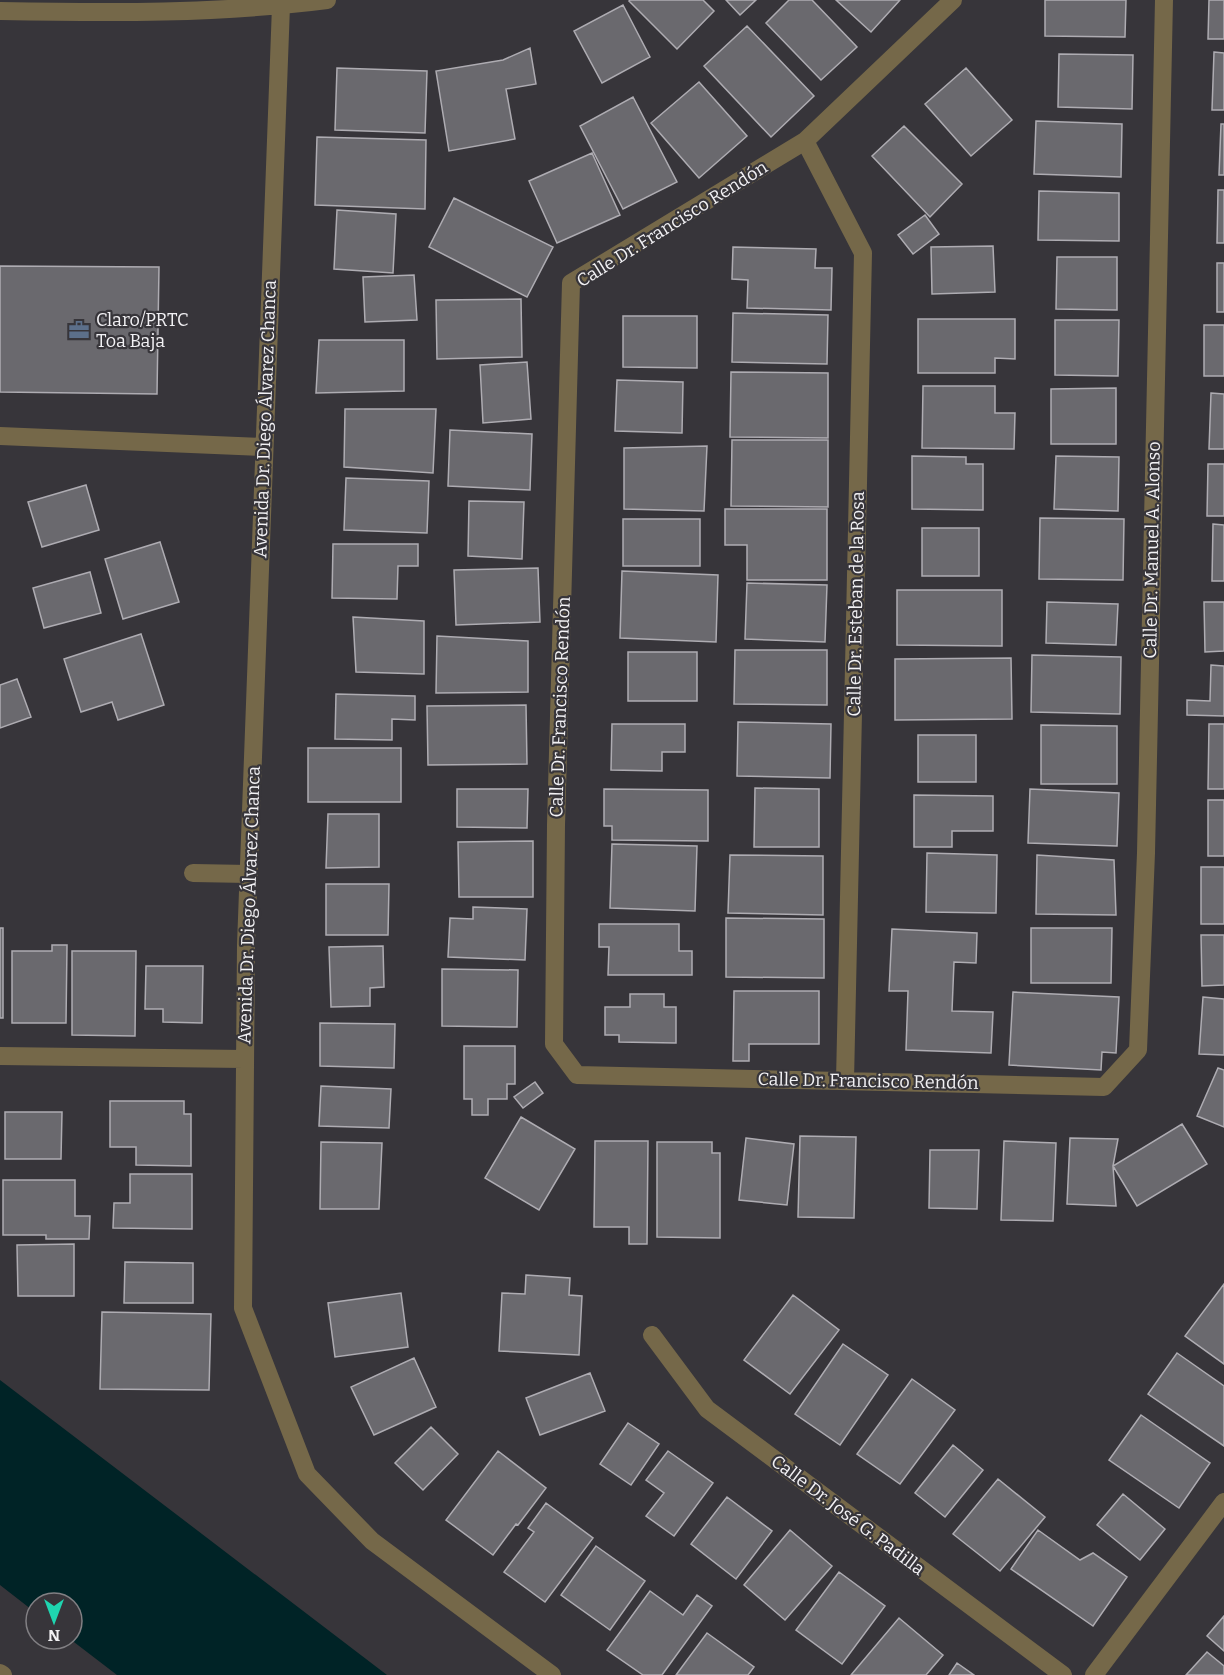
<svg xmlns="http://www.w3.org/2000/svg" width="1224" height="1675" font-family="Bitter,serif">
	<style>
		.water { fill: #002326 }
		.building { fill: #6a696e; stroke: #aeacb2; stroke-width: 1.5 }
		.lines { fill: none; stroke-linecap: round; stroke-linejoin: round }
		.minor { stroke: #756849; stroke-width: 18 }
		.labels { text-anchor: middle; stroke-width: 4.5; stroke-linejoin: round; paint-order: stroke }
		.street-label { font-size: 18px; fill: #f2f1f4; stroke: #37353a }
		.poi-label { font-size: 18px; fill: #f2f1f4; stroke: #37353a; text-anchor: start }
	</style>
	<rect width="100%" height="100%" fill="#37353a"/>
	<path class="water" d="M0 1380 387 1675H117L70 1639H72V1603H36V1613L0 1585Z"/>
	<path class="building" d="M630 0H703L714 11 677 49 629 1Z
		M726 0H756L740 15Z
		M789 0H812L857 47 821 80 766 23Z
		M836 0H900L871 32Z
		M1045 0H1126L1125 37 1045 36Z
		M1209 0H1224V39H1208Z
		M623 5 650 57 602 83 574 31Z
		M747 26 814 96 771 137 704 66Z
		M530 48 536 84 506 89 515 139 449 151 436 71 503 60Z
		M1214 52 1224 53V110H1212Z
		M1059 54 1133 55 1132 109 1058 107Z
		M337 68 427 71 425 133 335 130Z
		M966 68 1012 120 971 156 925 104Z
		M699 82 747 136 699 178 651 123Z
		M633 97 677 182 623 209 580 126Z
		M1036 121 1122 124 1121 177 1034 174Z
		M1221 124H1224V175H1219Z
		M904 126 962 184 930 217 872 156Z
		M317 137 426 140 425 209 315 205Z
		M592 153 620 215 557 243 529 181Z
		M1218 190H1224V243H1217Z
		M1039 191 1119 193V241L1038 240Z
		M454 198 553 247 527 297 429 247Z
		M337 210 396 214 393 273 334 269Z
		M925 215 939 234 913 254 898 235Z
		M993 246 995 292 932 294 931 247Z
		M733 247 816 249 815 268H832L831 310 747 308 748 280 732 279Z
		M1057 257H1117V310L1056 309Z
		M1217 263H1224V312H1217Z
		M0 266 159 267 157 394 0 392Z
		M414 275 417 320 365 322 363 277Z
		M521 299 522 357 437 359 436 300Z
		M733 313 828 315 827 364 732 362Z
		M623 316H697V368L623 367Z
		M918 319H1015V359L995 358V373H918Z
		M1055 320H1119L1118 376 1055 375Z
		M1204 325H1224V376H1204Z
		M319 340H404V391L316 393Z
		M527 362 531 419 483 423 480 365Z
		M731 372 828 373V438L730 437Z
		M617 380 683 382 682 433 615 431Z
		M923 386H995V413H1015L1014 449 922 448Z
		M1116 388V444H1051V389Z
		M1211 393 1224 394V449H1209Z
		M345 409H436L433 473 344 467Z
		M450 430 532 434 530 490 448 486Z
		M732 440H828V507L731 506Z
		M707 446 704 511 624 509V448Z
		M912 456 966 457V464H983V510L912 509Z
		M1056 456 1119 457 1118 511 1054 509Z
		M1208 464H1224V516H1207Z
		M346 478 429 481 427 533 344 530Z
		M86 485 99 530 42 547 28 502Z
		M469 501 524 502 522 559 468 556Z
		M725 509H827V580H747V545H725Z
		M1040 518 1124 519 1123 580 1039 579Z
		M623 519H700V566H623Z
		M1213 524 1224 525V581H1212Z
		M922 528H979V576H922Z
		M160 542 179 602 123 619 105 559Z
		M333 544H418V566H398L397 599 332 598Z
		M538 568 540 622 456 625 454 570Z
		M622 571 718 575 716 642 620 638Z
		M90 572 101 613 44 628 33 588Z
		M747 583 827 585 825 642 745 639Z
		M897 590H1002V646L897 645Z
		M1047 602 1118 604 1116 645 1046 643Z
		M1204 602H1224V651L1205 652Z
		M353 617 424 621V674L356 672Z
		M141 634 164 705 118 720 112 702 81 712 64 659Z
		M437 636 528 641V692L436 693Z
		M735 650H827V705L734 704Z
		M628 652H697V701H628Z
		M1032 655 1121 657 1120 714 1031 712Z
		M1011 658 1012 719 895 720V659Z
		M1211 665 1224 666V716L1187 715V700L1210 701Z
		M17 679 31 717 0 728V685Z
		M336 694 415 696V720L392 719V740L335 739Z
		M526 705 527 764 428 765 427 706Z
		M738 722 831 724 830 778 737 776Z
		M612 724H685V752H662V771L611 770Z
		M1209 724H1224V789H1208Z
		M1041 725 1117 726V784H1041Z
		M918 735H976V782H918Z
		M308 748H401V802H308Z
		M755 788 819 789V847H754Z
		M457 789H528L527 828 457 827Z
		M604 789 708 790V841L612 840V826H604Z
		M1030 789 1119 793 1117 846 1028 843Z
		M914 795 993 796V831H952V847H914Z
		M1208 800H1224V856H1208Z
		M328 814H379V867L326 868Z
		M533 841V897H459L458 842Z
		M612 844 697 846 695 911 610 908Z
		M927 853 997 855 996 913 926 912Z
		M730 855 823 856V915L728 913Z
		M1037 855 1114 860 1116 915 1036 914Z
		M1201 867H1224V924H1201Z
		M326 884H389L388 935H326Z
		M473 907 527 909 525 960 448 957 450 918 473 919Z
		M726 918 824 919V978L726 977Z
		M599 924H679V951H692V975H608L609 947H599Z
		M0 928H3V1018H0Z
		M1031 928H1112L1111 983H1031Z
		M892 929 977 933 976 963 954 962 952 1011 993 1012 991 1053 906 1050 908 991H889Z
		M1201 935H1224V985L1202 986Z
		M52 945H67L66 1023H12V951H52Z
		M383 946 384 987 370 988V1006L331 1007 329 947Z
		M72 951H136L135 1036 72 1035Z
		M146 966H203L202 1023 163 1022V1009H145Z
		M442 969 518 970 517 1027 442 1026Z
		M734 991H819V1044H749V1061H733Z
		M1013 992 1119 997 1116 1053 1102 1052 1101 1070 1009 1065Z
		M630 994H664V1007H676V1043L619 1042V1035H605V1007H630Z
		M1203 997 1224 999V1055L1199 1054Z
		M320 1023 395 1024 394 1068 320 1066Z
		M464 1046H515V1084H507V1099H488V1115H472V1099H464Z
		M1218 1068 1224 1070V1127L1197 1116Z
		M535 1082 543 1093 523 1108 514 1097Z
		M321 1086 391 1089 389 1128 319 1126Z
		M110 1101H184V1114H191V1166L136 1165V1147H110Z
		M5 1112H62L61 1159H5Z
		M521 1117 575 1149 539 1210 485 1178Z
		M1182 1124 1207 1164 1137 1206 1113 1166Z
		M800 1136 856 1137 854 1218 798 1217Z
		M746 1138 794 1144 787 1205 739 1200Z
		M1070 1138 1118 1139 1113 1166 1116 1206 1067 1204Z
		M595 1141H648L647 1244H629V1227H594Z
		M1004 1141 1056 1143 1053 1221 1001 1220Z
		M321 1142 382 1143 379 1209H320Z
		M657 1142H712V1153H720V1238L657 1237Z
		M930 1150H979L977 1209 929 1208Z
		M130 1174H192V1229L113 1228 114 1203H130Z
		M3 1180H75V1216H90L89 1239H46V1235H3Z
		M74 1244V1296H18L17 1245Z
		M125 1262 193 1263V1303H124Z
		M526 1275 570 1278 569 1295 582 1296 579 1355 499 1351 502 1293 525 1294Z
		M1224 1284V1364L1185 1336Z
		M401 1293 408 1347 335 1357 328 1303Z
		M793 1295 839 1330 790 1394 744 1360Z
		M102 1312 211 1314 209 1390 100 1389Z
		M843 1344 888 1375 840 1445 795 1414Z
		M1177 1353 1224 1386V1446L1148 1394Z
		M414 1358 436 1407 374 1435 351 1387Z
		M590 1373 605 1411 540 1435 526 1398Z
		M912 1379 955 1410 900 1484 857 1454Z
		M1141 1415 1210 1463 1179 1508 1109 1460Z
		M628 1423 659 1444 631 1485 600 1464Z
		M431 1427 458 1454 423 1490 395 1463Z
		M953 1445 983 1470 945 1517 915 1493Z
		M498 1451 546 1488 518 1525 516 1524 493 1555 446 1520Z
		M668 1451 713 1483 674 1536 646 1516 664 1493 646 1480Z
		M998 1479 1045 1517 1000 1571 953 1534Z
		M1123 1494 1165 1529 1140 1560 1097 1525Z
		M727 1497 772 1531 736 1579 691 1544Z
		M546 1503 593 1538 545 1602 504 1572 534 1532 528 1528Z
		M790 1530 832 1566 785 1620 744 1585Z
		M1038 1530 1080 1560 1093 1553 1127 1577 1093 1626 1011 1569Z
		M596 1546 645 1581 610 1630 561 1595Z
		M839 1572 885 1606 842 1664 796 1630Z
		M650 1591 683 1615 697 1595 712 1606 662 1675H643L607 1650Z
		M1224 1616V1651L1207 1636Z
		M899 1618 943 1655 926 1675H851Z
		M707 1633 754 1667 748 1675H676Z
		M1207 1652 1224 1666V1675H1186Z
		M957 1663 974 1675H949Z"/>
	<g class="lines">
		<path class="minor" d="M283 0 281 6 246 945 243 1308 307 1474 372 1541 552 1675
			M953 0 805 141 571 283 556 825 554 1044 577 1075 1104 1087 1138 1050 1146 853 1164 0
			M0 11C109 13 219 14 327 0
			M805 141 863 253 845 1081
			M0 436 264 447
			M193 873 249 874
			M0 1056 244 1059
			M652 1335 707 1409 1063 1675
			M0 1673 3 1675
			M1094 1675 1224 1502"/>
	</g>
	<defs>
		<g id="office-bare" transform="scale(1.62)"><path d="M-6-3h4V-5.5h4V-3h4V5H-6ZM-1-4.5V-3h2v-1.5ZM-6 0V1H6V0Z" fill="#5c6f8a" stroke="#37353a" stroke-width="2.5" paint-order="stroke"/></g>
	</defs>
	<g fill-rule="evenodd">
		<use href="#office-bare" x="79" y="330"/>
	</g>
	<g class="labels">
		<g class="street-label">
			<text transform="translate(672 224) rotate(-32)" y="6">Calle Dr. Francisco Rendón</text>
			<text transform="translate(265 419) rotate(-88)" y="6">Avenida Dr. Diego Álvarez Chanca</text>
			<text transform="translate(1152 550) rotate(-89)" y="6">Calle Dr. Manuel A. Alonso</text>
			<text transform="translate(856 604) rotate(-89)" y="6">Calle Dr. Esteban de la Rosa</text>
			<text transform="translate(560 707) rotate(-88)" y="6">Calle Dr. Francisco Rendón</text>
			<text transform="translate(249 905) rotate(-88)" y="6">Avenida Dr. Diego Álvarez Chanca</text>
			<text transform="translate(868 1081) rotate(1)" y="6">Calle Dr. Francisco Rendón</text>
			<text transform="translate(848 1515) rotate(37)" y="6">Calle Dr. José G. Padilla</text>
		</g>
		<g class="poi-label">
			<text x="96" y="326">Claro/PRTC<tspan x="96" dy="21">Toa Baja</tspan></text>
		</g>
	</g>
	<g transform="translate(54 1621) rotate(180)"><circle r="28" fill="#37353a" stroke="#828084" stroke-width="1.5"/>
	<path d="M0-4.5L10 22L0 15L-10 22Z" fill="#1fd5b0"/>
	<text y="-9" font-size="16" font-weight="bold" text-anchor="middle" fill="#f2f1f4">N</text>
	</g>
</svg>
